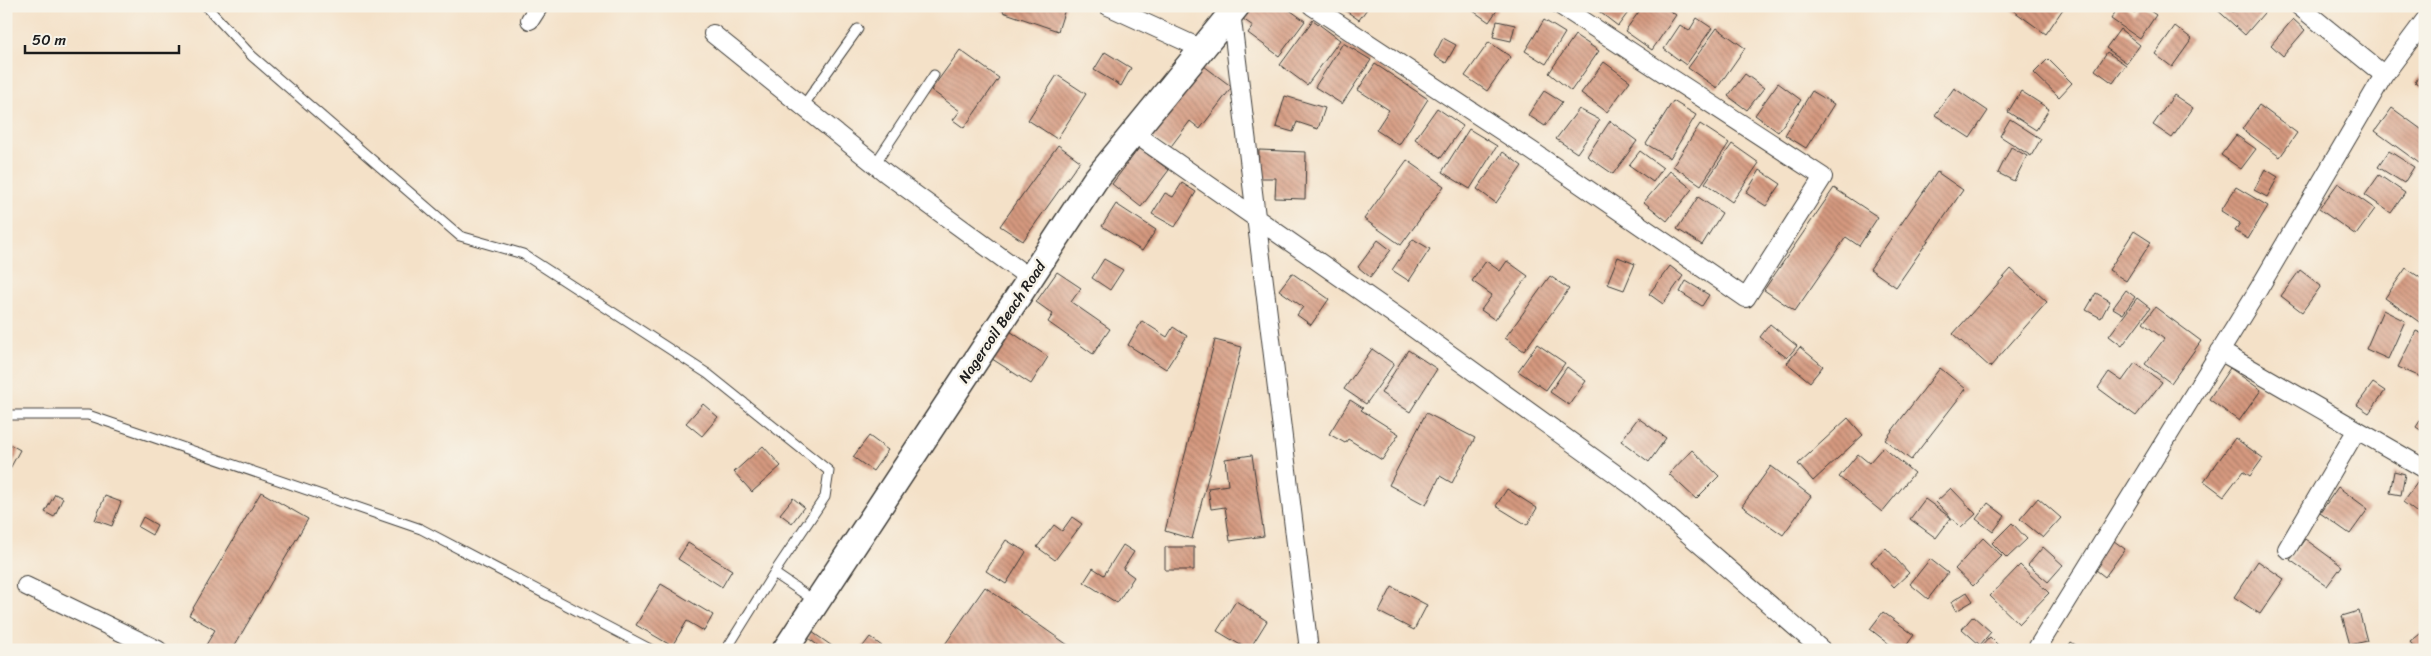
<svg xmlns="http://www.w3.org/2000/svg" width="2431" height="656" font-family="Sriracha,sans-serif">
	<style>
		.building { fill: url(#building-back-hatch) }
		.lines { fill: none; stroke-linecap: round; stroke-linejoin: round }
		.lane-casing { stroke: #3c3a36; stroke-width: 11 }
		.street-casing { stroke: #3c3a36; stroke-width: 20 }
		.secondary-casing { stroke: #3c3a36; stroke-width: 28 }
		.lane { stroke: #fff; stroke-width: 9 }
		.street { stroke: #fff; stroke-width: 18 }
		.secondary { stroke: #fff; stroke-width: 25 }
		.labels { text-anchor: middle; stroke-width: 5; stroke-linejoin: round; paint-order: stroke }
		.street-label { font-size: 15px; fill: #1c1c1c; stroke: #f7f3e8 }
	</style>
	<defs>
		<pattern id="building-back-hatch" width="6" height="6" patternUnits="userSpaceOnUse" patternTransform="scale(1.25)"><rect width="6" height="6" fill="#d5997f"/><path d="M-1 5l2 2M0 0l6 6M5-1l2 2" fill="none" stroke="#ac7c67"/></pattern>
	</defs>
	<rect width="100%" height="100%" fill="#f7f3e8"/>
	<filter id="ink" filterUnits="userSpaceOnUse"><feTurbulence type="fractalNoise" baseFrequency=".02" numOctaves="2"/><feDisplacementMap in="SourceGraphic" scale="10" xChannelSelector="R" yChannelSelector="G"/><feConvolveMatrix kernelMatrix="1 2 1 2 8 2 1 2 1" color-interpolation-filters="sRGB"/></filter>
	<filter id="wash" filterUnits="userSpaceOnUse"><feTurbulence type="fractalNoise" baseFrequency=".0096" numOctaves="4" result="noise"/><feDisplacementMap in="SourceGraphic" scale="20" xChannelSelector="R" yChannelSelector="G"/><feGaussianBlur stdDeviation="1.12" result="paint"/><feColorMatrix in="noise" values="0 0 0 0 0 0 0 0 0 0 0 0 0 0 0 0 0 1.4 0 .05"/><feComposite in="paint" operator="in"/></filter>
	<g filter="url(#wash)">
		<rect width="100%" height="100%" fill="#f4e1c8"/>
		<g id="blocks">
			<path class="building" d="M1005 6H1066L1058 31 1003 12Z
				M1252 6H1284L1305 21 1279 56 1248 33 1253 26 1243 19Z
				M1339 6H1369L1359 20Z
				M1470 6H1500L1489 22 1469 8Z
				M1592 6H1633L1618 26Z
				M1643 6H1663L1676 15 1652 50 1625 31Z
				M2013 6H2065L2046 34 2011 9Z
				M2119 6H2124L2134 13 2139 6H2143L2156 15 2140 39 2111 19Z
				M2213 6H2226L2233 12 2237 6H2270L2245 35Z
				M1697 18 1712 28 1686 65 1664 49 1680 25 1689 31Z
				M2293 19 2305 30 2283 56 2271 45Z
				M1313 20 1340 40 1307 85 1280 65Z
				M1544 20 1565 33 1546 64 1525 51Z
				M1497 21 1515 25 1511 41 1493 37Z
				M2175 26 2192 39 2172 67 2155 54Z
				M1717 28 1745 48 1717 88 1688 68Z
				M2120 29 2140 45 2127 63 2106 48Z
				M1575 35 1599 51 1571 91 1549 73Z
				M1443 38 1456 45 1446 63 1434 56Z
				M1489 42 1511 57 1487 91 1465 76Z
				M1343 43 1371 60 1342 104 1315 87Z
				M960 50 999 78 964 128 953 120 960 111 931 90Z
				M1105 52 1131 68 1121 86 1094 70Z
				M2107 52 2126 65 2113 83 2095 70Z
				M2048 59 2072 83 2059 97 2034 73Z
				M1604 62 1630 81 1607 112 1581 93Z
				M1200 63 1232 87 1200 129 1190 121 1169 149 1147 133Z
				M1375 64 1428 99 1399 145 1376 130 1389 110 1358 90Z
				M2425 69V89L2415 82Z
				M1745 74 1764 88 1747 110 1728 96Z
				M1057 75 1086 94 1057 139 1028 120Z
				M1778 83 1801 100 1778 132 1755 115Z
				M1954 88 1988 111 1970 138 1935 115Z
				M1544 91 1562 102 1545 126 1528 115Z
				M1812 91 1834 104 1806 148 1785 135Z
				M2021 91 2049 109 2036 130 2008 112Z
				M2174 95 2193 108 2172 138 2153 125Z
				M1285 96 1325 108 1318 129 1297 122 1293 132 1276 127Z
				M1673 101 1696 115 1670 158 1646 144Z
				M2259 105 2297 133 2280 157 2242 129Z
				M1437 108 1463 126 1441 158 1415 139Z
				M2392 108 2425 132V156L2419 163 2375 131Z
				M1579 109 1600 120 1577 153 1556 139Z
				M2010 119 2041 139 2031 156 2000 136Z
				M1610 121 1637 141 1613 174 1587 156Z
				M1700 124 1729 143 1701 185 1673 166Z
				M1469 129 1497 146 1470 189 1442 172Z
				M2236 135 2256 149 2241 169 2221 155Z
				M1732 144 1759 163 1732 202 1705 183Z
				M1058 145 1080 161 1023 241 1000 226Z
				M2011 147 2027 156 2014 181 1998 173Z
				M1139 148 1169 170 1141 207 1112 184Z
				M1259 150 1306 152 1305 199 1275 198 1276 178H1258Z
				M1640 151 1663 168 1653 182 1629 165Z
				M2389 151 2414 167 2404 183 2378 167Z
				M1503 152 1522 166 1496 203 1477 189Z
				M1407 160 1444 186 1401 245 1364 219Z
				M2265 169 2278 177 2267 197 2254 190Z
				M1760 170 1781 184 1766 206 1746 193Z
				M1670 171 1692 189 1667 221 1644 202Z
				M1937 172 1963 190 1896 287 1870 269Z
				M2379 175 2405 193 2391 213 2365 195Z
				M1182 183 1196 192 1175 227 1152 214 1165 193 1173 197Z
				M2338 183 2375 209 2356 235 2319 209Z
				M2236 187 2268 206 2248 239 2235 231 2240 223 2221 211Z
				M1834 188 1878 217 1859 246 1846 237 1795 311 1764 290Z
				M1698 197 1722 213 1702 245 1677 229Z
				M1116 204 1156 230 1142 251 1102 226Z
				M2134 231 2151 242 2126 281 2109 270Z
				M1413 239 1430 249 1409 281 1392 270Z
				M1378 240 1391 250 1370 277 1358 267Z
				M1618 257 1635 264 1624 290 1607 284Z
				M1104 259 1123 270 1110 290 1092 278Z
				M1486 261 1500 271 1507 261 1528 276 1495 320 1481 310 1492 295 1472 281Z
				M1670 266 1683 276 1663 304 1649 294Z
				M2406 268 2425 281V326L2385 298Z
				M2011 269 2047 302 1990 367 1953 334Z
				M2300 270 2321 286 2302 312 2281 296Z
				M1057 272 1081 288 1071 302 1110 329 1093 354 1048 322 1053 314 1036 302Z
				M1292 273 1329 299 1311 325 1297 315 1303 307 1279 290Z
				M1550 276 1569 289 1524 351 1505 338Z
				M1686 281 1709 295 1702 306 1680 292Z
				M2126 290 2135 297 2123 314 2113 308Z
				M2096 293 2110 301 2101 318 2086 310Z
				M2137 298 2150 308 2122 346 2109 336Z
				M2155 307 2201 341 2171 383 2145 364 2164 339 2143 323Z
				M2383 310 2405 321 2388 359 2366 349Z
				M1142 321 1167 337 1173 327 1187 336 1166 369 1128 345Z
				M1770 324 1797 346 1787 358 1760 337Z
				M1004 327 1048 357 1031 384 986 355Z
				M2416 331 2425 335V379L2398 367Z
				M1215 340 1242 347 1192 539 1165 531Z
				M1537 344 1565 363 1546 390 1518 371Z
				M1800 347 1823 366 1810 382 1787 363Z
				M1372 349 1394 364 1366 404 1344 389Z
				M1408 350 1437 369 1410 412 1381 393Z
				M2135 363 2162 382 2136 416 2098 388 2109 372 2122 381Z
				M1567 367 1586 381 1569 405 1550 392Z
				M1940 368 1966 389 1911 460 1885 440Z
				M2230 368 2261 390 2239 421 2209 399Z
				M2373 383 2385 391 2369 413 2357 405Z
				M1350 400 1363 408 1361 410 1399 434 1382 460 1348 439 1345 443 1329 434Z
				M703 404 718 417 702 436 686 423Z
				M1426 413 1475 438 1452 483 1440 476 1426 505 1389 485Z
				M2425 413V433L2416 427Z
				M1638 418 1666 438 1649 462 1621 441Z
				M1848 418 1863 435 1813 481 1798 464Z
				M869 436 888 450 873 471 853 457Z
				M2235 438 2263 458 2250 476 2243 471 2224 496 2204 481Z
				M6 442 20 450 6 476Z
				M763 446 781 466 752 492 734 472Z
				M1883 447 1914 473 1882 512 1839 477 1858 454 1869 463Z
				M1692 450 1719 476 1696 499 1669 474Z
				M1252 455 1264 536 1230 541 1225 507 1211 509 1208 488 1228 485 1225 459Z
				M1771 466 1811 496 1783 535 1742 506Z
				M2394 471 2405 474 2401 495 2390 493Z
				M2420 479 2425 482V519L2403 502Z
				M2338 487 2368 509 2350 534 2320 513Z
				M1951 488 1976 514 1961 528 1936 502Z
				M1507 489 1537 508 1527 525 1496 506Z
				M261 492 308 519 232 650H203L215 630 189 615Z
				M55 494 63 498 54 517 45 512Z
				M105 496 121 502 112 526 95 520Z
				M793 498 804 507 792 523 780 514Z
				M2038 498 2061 518 2043 538 2020 519Z
				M1925 499 1951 518 1936 538 1910 519Z
				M1988 503 2005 516 1993 532 1976 519Z
				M143 517 157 525 152 535 138 527Z
				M1072 517 1082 524 1055 560 1037 547 1054 525 1062 531Z
				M2012 523 2027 539 2007 558 1992 543Z
				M1983 538 2002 556 1973 586 1955 569Z
				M2110 538 2125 549 2105 577 2091 566Z
				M2305 539 2342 566 2327 586 2290 560Z
				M1006 540 1026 552 1006 584 986 571Z
				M688 543 732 570 722 587 678 559Z
				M1123 545 1134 552 1123 569 1134 577 1117 603 1084 582 1093 568 1104 575Z
				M1165 547H1194V570H1165Z
				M2043 547 2063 565 2048 582 2028 565Z
				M1886 548 1909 573 1894 587 1871 562Z
				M1930 559 1948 573 1928 599 1910 584Z
				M2258 561 2284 579 2260 614 2234 597Z
				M2020 565 2049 593 2019 624 1990 596Z
				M661 584 713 615 704 631 687 621 672 646 636 625Z
				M985 587 1075 650H941Z
				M1392 587 1427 605 1414 630 1379 612Z
				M1967 592 1973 601 1956 611 1951 602Z
				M1236 601 1267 621 1249 650 1217 631Z
				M2359 611 2367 641 2350 645 2342 616Z
				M1883 612 1914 635 1903 650H1897L1870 629Z
				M1973 616 1991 632 1980 645 1962 629Z
				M2425 630V650H2417L2410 642Z
				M812 632 832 646 829 650H824L808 638Z
				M870 637 887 650H860Z
				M1990 637 2003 650H1978Z
				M2071 642 2083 650H2066Z"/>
		</g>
	</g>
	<g filter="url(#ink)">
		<use href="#blocks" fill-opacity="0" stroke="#3c3a36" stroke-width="1"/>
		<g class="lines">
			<g class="lane-casing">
				<path id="lane" d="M206 6 252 56 460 236 523 254 708 374 829 471 825 497 774 573 726 650
					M803 106 858 29
					M875 164 934 75
					M6 415H88L421 529 652 650
					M774 573 815 601"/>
			</g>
			<g class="street-casing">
				<path id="street" d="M1108 6 1202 49
					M1312 6 1532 151 1746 298 1823 177 1561 6
					M2299 6 2384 75
					M1231 12 1309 650
					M530 20 539 6
					M713 34 887 174 1031 279
					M1134 133 1412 327 1635 488 1822 650
					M2220 351 2425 469
					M2287 549 2356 431
					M26 586 158 650
					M2036 650 2258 290 2384 75 2425 20"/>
			</g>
			<g class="secondary-casing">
				<path id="secondary" d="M785 650 1095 180 1237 6"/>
			</g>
			<use href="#lane" class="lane"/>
			<use href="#street" class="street"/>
			<use href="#secondary" class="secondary"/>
		</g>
	</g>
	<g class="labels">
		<g class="street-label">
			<text transform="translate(1002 322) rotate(-56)" y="5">Nagercoil Beach Road</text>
		</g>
	</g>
	<rect width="2431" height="656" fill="none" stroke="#f7f3e8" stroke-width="25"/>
	<path d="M25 45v8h154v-8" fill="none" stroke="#1c1c1c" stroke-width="2.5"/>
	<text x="32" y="45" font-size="15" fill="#1c1c1c" stroke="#f7f3e8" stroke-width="4" paint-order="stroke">50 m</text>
</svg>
